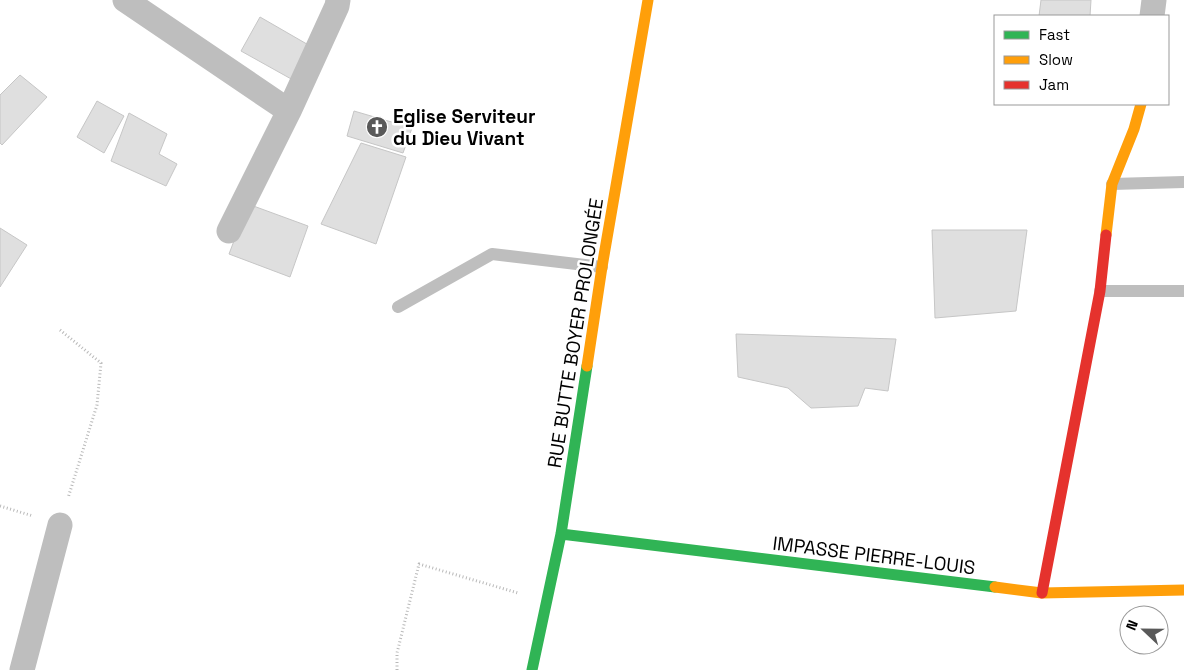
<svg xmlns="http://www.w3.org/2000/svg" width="1184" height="670" font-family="'Space Grotesk',sans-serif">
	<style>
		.building { fill: #dfdfdf; stroke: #c6c6c6 }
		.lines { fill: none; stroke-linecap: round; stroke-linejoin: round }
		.path { stroke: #b9b9b9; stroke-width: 3; stroke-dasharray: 1 2.5; stroke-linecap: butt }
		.lane { stroke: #bebebe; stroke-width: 12 }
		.street { stroke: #bebebe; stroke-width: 25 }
		.fast { stroke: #30b455; stroke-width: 11 }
		.slow { stroke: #ff9f0a; stroke-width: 11 }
		.jam { stroke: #e5322d; stroke-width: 11 }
		.labels { text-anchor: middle; stroke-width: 5; stroke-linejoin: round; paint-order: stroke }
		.poi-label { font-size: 19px; font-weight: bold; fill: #000; stroke: #fff; text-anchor: start }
		.street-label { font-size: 19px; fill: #000; stroke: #fff }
	</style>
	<rect width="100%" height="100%" fill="#fff"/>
	<path class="building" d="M1041 0H1091L1090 16H1039Z
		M260 17 312 47 293 80 241 51Z
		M20 75 47 97 2 145 0 143V95Z
		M97 101 124 116 104 153 77 137Z
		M354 111 412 128 403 153 347 136Z
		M129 113 167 134 159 154 177 164 166 186 111 161Z
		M361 143 406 157 376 244 321 224Z
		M248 204 308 226 290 277 229 254Z
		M0 228 27 245 0 287Z
		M932 230H1027L1016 311 935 318Z
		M736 334 896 339 888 391 865 388 858 406 811 408 788 388 738 377Z"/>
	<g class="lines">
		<path class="path" d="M60 330 101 363 97 405 68 498
			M0 506 33 516
			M397 670V653L419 564 518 593"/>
		<path class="lane" d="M1112 184 1184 182
			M1100 291H1184
			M398 307 492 254 602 267"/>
		<path class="street" d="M125 0 289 111
			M1152 16 1154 0
			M229 231 289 111 337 6 338 0
			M22 670 60 525"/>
		<path class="fast" d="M561 534 995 587
			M532 670 561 534 587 366"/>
		<path class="slow" d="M1106 235 1112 184 1134 129 1141 104
			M587 366 602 267 648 0
			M995 587 1042 593 1184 590"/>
		<path class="jam" d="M1042 593 1100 291 1106 235"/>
	</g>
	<defs>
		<g id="church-disc" transform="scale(1.125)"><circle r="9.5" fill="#595959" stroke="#fff"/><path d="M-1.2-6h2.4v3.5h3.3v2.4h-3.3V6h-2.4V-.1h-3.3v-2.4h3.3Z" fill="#fff"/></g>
	</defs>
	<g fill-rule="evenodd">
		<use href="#church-disc" x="377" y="127"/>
	</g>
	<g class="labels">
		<g class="poi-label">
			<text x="393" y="123">Eglise Serviteur<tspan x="393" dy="22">du Dieu Vivant</tspan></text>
		</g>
		<g class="street-label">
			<text transform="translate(575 333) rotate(-81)" y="7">RUE BUTTE BOYER PROLONGÉE</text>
			<text transform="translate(874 555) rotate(7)" y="7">IMPASSE PIERRE-LOUIS</text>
		</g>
	</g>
	<rect x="994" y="15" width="175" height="90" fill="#ffffff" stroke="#999999"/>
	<rect x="1004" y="31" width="25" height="8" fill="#30b455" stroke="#999999"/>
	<text x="1039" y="40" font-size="15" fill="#000000">Fast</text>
	<rect x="1004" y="56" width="25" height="8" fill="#ff9f0a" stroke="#999999"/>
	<text x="1039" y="65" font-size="15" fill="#000000">Slow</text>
	<rect x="1004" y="81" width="25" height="8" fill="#e5322d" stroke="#999999"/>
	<text x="1039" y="90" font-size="15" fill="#000000">Jam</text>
	<g transform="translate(1144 630) rotate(292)"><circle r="24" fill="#ffffff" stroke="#999999"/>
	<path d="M0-4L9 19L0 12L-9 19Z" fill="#595959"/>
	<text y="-8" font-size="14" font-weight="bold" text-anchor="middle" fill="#000000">N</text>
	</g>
</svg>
